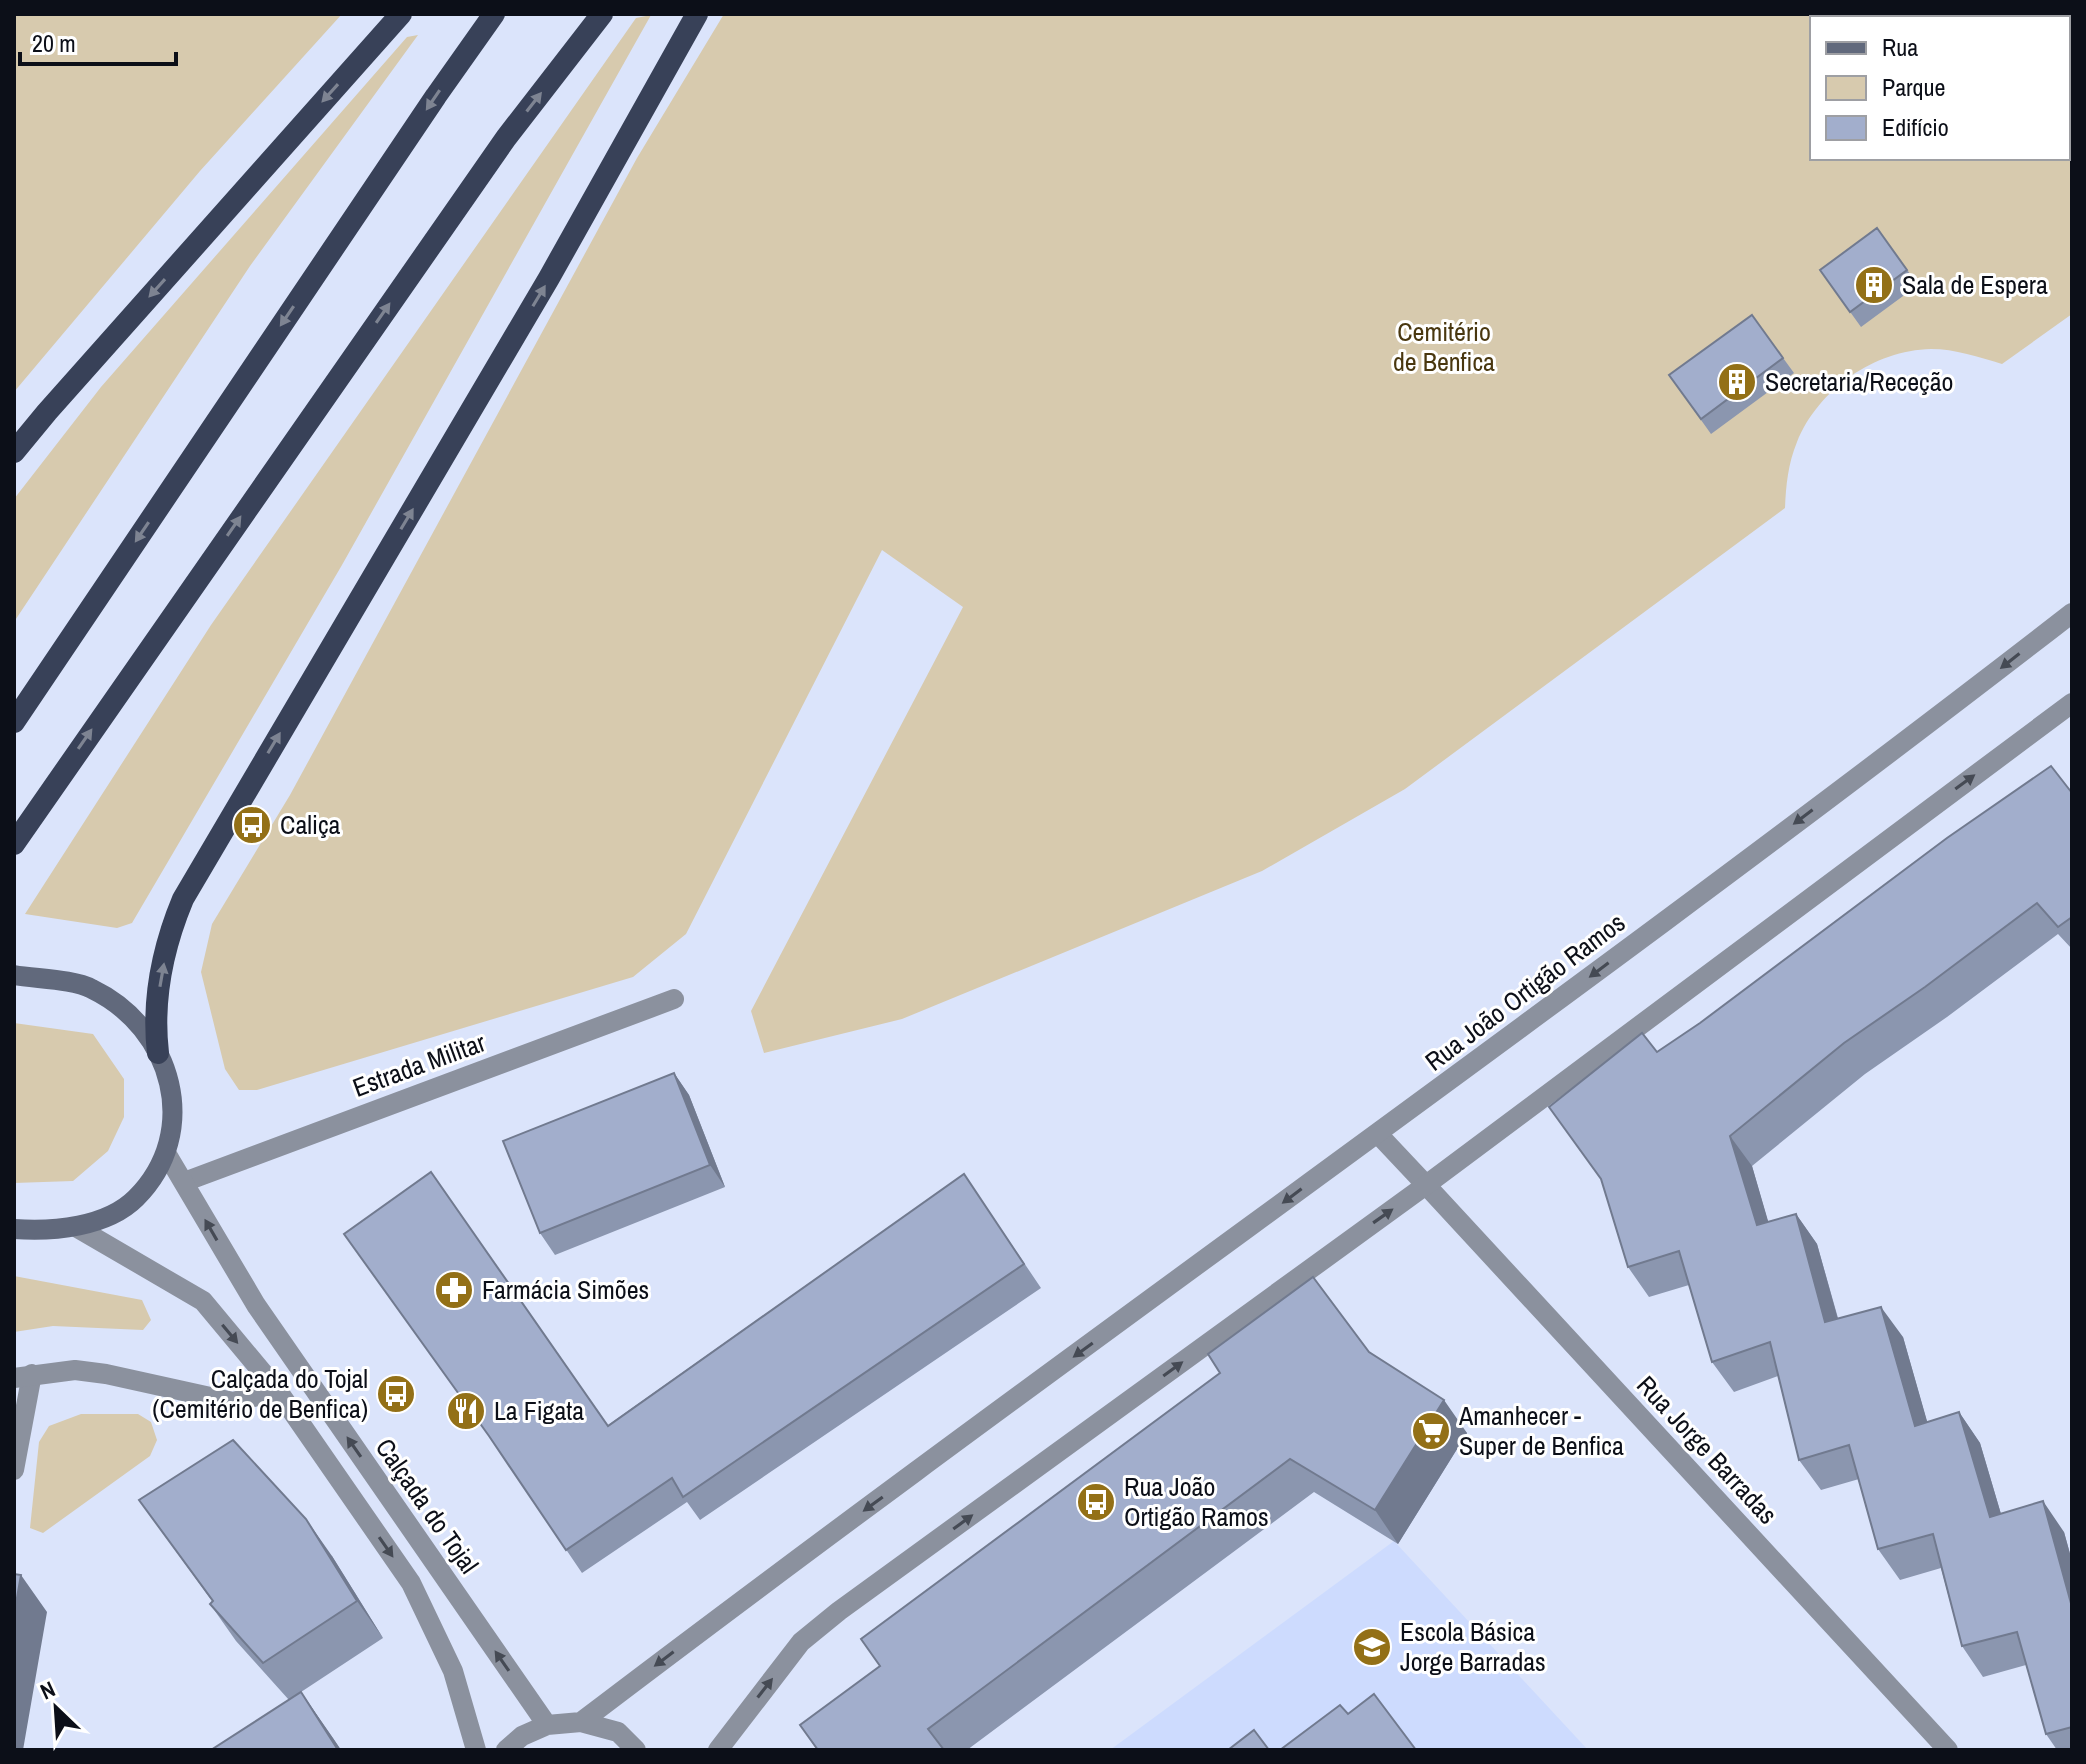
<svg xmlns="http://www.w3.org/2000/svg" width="2086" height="1764" font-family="'Archivo Narrow',sans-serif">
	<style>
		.built { fill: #cddbfe }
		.green { fill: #d7caae; fill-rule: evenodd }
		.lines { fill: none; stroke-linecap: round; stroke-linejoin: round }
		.service { stroke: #8b919e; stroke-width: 20 }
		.minor { stroke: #8b919e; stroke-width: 20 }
		.tertiary { stroke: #8b919e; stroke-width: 20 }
		.secondary { stroke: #61697c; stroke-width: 20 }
		.trunk { stroke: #384158; stroke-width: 22 }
		.wall { fill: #8b96af }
		.shaded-wall { fill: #717a8f }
		.building { fill: #a2aecc; stroke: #717a8f; stroke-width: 2 }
		.oneway { fill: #7e8492 }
		.oneway2 { fill: #454a54 }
		.labels { text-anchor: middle; stroke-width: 6; stroke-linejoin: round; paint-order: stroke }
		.poi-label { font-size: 26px; fill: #0c0f18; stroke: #fff; text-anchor: start }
		.park-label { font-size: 26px; fill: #49370f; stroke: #fff }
		.street-label { font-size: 26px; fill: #0c0f18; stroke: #fff }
	</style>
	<rect width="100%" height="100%" fill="#dbe4fb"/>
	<path class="built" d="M1394 1541 1588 1750H1110Z"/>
	<path class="green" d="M14 14H342L200 171 14 392Z
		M724 14H2072V314L2002 364C1979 357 1955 349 1931 349 1874 350 1818 390 1797 442 1788 464 1786 485 1785 508L1405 789 1262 871 902 1019 764 1053 751 1011 963 607 882 550 686 934 633 977 257 1090H239L225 1069 201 972 212 924 290 795 637 158ZM1812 18H2068V158H1812Z
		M651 15 342 565 132 923 117 928 25 914 211 625 636 18Z
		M418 35 250 266 14 622V499L101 387 407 37Z
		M14 1023 93 1034 124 1079V1117L108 1151 73 1181 14 1183Z
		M14 1276 142 1300 151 1320 143 1330 53 1326 14 1332Z
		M81 1414H138L151 1422 157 1440 150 1456 43 1533 30 1528 39 1442 49 1426Z"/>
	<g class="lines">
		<path class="service" d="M1378 1134 1426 1185
			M14 1470 32 1374"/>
		<path class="minor" d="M184 1182 674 999
			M1426 1185 1948 1750
			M14 1378 75 1370 106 1374 233 1402 278 1391"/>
		<path class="tertiary" d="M166 1153 256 1305 547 1725
			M76 1227 203 1301 278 1391 411 1583 453 1671 476 1750
			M581 1722C1074 1347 1582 993 2072 613
			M506 1750 522 1736 547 1725 581 1722 618 1732 636 1750
			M718 1750 801 1642 839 1611 1426 1185 2072 703"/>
		<path class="secondary" d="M14 975C36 979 73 979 92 989 173 1028 202 1132 136 1198 107 1227 53 1232 14 1229"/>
		<path class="trunk" d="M14 452 47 412 401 14
			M14 722 436 96 494 14
			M14 844 506 138 602 14
			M158 1053C152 1001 163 947 183 899L549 278 697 14"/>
	</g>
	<path class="wall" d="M1877 228 1918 285 1861 327 1820 270Z
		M1752 315 1794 373 1711 434 1669 375Z
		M2072 793V949L2058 934 1947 1017 1865 1074 1752 1166 1768 1222 1796 1214 1817 1244 1838 1318 1903 1337 1927 1422 1959 1412 1980 1443 2001 1514 2064 1532 2072 1561V1750H2057L2046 1734 2026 1665 1983 1677 1962 1646 1941 1568 1900 1580 1878 1549 1859 1479 1821 1490 1799 1460 1778 1376 1734 1392 1712 1362 1689 1285 1649 1297 1628 1267 1657 1052Z
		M674 1073 689 1095 725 1187 555 1255 540 1233Z
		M964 1174 1041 1288 700 1520 687 1502 582 1573 496 1446 608 1425Z
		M1369 1352 1467 1433 1398 1544 1314 1492 967 1750H817L800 1725 880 1666 1220 1373Z
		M139 1500 332 1556 383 1638 301 1692 341 1750H211L289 1700 236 1641 210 1604 212 1601Z"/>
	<path class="shaded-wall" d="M674 1073 689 1095 725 1187 710 1165Z
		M1730 1136 1752 1166 1778 1255 1757 1225Z
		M1796 1214 1817 1244 1847 1352 1825 1322Z
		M1881 1307 1903 1337 1937 1456 1915 1426Z
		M1444 1400 1467 1433 1398 1544 1375 1510Z
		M1959 1412 1980 1443 2011 1548 1990 1517Z
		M2043 1501 2064 1532 2072 1561V1607Z
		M306 1519 332 1556 383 1638 357 1601Z
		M21 1575 47 1612 23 1750H14V1615Z
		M301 1692 333 1738 341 1750H338Z"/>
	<path class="building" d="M1877 228 1907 270 1850 312 1820 270Z
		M1752 315 1783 358 1701 419 1669 375Z
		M2051 766 2072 793V917L2058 927 2037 903 1925 987 1844 1043 1730 1136 1757 1225 1796 1214 1825 1322 1881 1307 1915 1426 1959 1412 1990 1517 2043 1501 2072 1607V1727L2046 1734 2017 1632 1962 1646 1933 1534 1878 1549 1849 1445 1799 1460 1770 1342 1712 1362 1679 1251 1628 1267 1601 1179 1549 1107 1642 1033 1657 1052 1700 1023 1947 838Z
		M674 1073 710 1165 540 1233 503 1141Z
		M431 1172 608 1426 964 1174 1024 1264 683 1497 672 1478 566 1550 489 1436 344 1234Z
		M1313 1277 1369 1352 1444 1400 1375 1510 1290 1459 928 1729 944 1750H818L800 1725 880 1666 861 1639 1220 1373 1208 1354Z
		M233 1440 306 1519 357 1601 263 1663 210 1604 213 1601 139 1500Z
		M14 1574 21 1575 14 1615Z
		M301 1692 338 1750H211Z
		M1374 1694 1416 1750H1280L1340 1705 1348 1714Z
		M1254 1730 1269 1750H1228Z"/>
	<defs><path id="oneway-solid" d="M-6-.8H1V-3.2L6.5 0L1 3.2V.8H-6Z" transform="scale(2)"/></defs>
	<g class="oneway">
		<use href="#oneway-solid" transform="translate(330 93) rotate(132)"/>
		<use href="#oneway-solid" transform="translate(433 100) rotate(124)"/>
		<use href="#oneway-solid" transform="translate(534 102) rotate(-52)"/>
		<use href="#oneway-solid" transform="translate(157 288) rotate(132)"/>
		<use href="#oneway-solid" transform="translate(539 296) rotate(-59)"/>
		<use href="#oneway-solid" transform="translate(383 313) rotate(-55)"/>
		<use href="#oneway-solid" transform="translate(287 316) rotate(124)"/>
		<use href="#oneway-solid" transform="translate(407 519) rotate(-59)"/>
		<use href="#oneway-solid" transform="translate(234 526) rotate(-55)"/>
		<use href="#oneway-solid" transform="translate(142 532) rotate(124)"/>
		<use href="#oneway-solid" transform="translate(85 739) rotate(-55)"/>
		<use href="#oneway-solid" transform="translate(274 743) rotate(-59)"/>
		<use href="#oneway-solid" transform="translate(162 975) rotate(-80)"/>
	</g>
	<g class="oneway2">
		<use href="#oneway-solid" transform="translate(2010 661) rotate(142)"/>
		<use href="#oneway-solid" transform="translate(1965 782) rotate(-36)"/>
		<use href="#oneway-solid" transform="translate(1803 817) rotate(143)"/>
		<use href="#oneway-solid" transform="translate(1599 970) rotate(143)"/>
		<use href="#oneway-solid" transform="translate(1292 1196) rotate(143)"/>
		<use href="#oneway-solid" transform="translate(1383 1216) rotate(-35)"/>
		<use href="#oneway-solid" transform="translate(211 1230) rotate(-120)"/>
		<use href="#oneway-solid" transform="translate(230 1334) rotate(50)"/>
		<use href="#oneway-solid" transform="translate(1083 1350) rotate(144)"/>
		<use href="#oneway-solid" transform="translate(1173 1369) rotate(-36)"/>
		<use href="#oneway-solid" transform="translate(354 1447) rotate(-125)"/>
		<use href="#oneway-solid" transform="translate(873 1504) rotate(144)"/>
		<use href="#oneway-solid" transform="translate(963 1522) rotate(-36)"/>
		<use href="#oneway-solid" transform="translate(386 1547) rotate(55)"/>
		<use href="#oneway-solid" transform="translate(664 1659) rotate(143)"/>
		<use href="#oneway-solid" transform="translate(502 1661) rotate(-125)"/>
		<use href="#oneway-solid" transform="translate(765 1688) rotate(-52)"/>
	</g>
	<defs>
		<g id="building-disc" transform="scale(2)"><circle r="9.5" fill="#937017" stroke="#fff"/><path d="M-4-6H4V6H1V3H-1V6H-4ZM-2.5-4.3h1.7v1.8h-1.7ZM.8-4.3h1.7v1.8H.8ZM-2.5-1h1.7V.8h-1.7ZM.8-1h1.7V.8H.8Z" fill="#fff"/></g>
		<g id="bus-disc" transform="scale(2)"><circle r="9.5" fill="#937017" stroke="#fff"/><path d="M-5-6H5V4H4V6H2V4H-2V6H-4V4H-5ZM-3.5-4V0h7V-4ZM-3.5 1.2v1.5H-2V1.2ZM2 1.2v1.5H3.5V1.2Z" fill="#fff"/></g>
		<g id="pharmacy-disc" transform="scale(2)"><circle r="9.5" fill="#937017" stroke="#fff"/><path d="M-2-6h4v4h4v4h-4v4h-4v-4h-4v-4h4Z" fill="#fff"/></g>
		<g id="restaurant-disc" transform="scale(2)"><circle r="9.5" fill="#937017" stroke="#fff"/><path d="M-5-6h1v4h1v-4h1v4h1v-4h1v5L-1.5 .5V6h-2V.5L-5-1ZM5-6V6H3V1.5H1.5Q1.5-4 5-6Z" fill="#fff"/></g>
		<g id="supermarket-disc" transform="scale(2)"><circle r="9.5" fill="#937017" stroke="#fff"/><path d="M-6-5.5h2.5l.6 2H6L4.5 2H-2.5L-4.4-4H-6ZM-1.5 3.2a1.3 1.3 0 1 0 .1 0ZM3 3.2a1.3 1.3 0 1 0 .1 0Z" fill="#fff"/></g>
		<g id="school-disc" transform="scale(2)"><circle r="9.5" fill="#937017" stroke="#fff"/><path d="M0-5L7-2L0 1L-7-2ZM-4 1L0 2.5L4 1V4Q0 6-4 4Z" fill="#fff"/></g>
	</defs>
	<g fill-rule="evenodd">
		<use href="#building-disc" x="1874" y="285"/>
		<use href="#building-disc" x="1737" y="382"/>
		<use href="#bus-disc" x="252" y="825"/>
		<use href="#pharmacy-disc" x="454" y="1290"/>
		<use href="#bus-disc" x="396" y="1394"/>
		<use href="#restaurant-disc" x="466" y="1411"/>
		<use href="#supermarket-disc" x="1431" y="1431"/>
		<use href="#bus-disc" x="1096" y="1502"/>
		<use href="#school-disc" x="1372" y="1647"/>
	</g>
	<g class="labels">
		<g class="poi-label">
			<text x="1902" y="294">Sala de Espera</text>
			<text x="1765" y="391">Secretaria/Receção</text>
			<text x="280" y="834">Caliça</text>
			<text x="482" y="1299">Farmácia Simões</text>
			<text x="368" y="1388" text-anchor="end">Calçada do Tojal<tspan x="368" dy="30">(Cemitério de Benfica)</tspan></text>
			<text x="494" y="1420">La Figata</text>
			<text x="1459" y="1425">Amanhecer -<tspan x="1459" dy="30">Super de Benfica</tspan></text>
			<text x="1124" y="1496">Rua João<tspan x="1124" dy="30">Ortigão Ramos</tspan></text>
			<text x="1400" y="1641">Escola Básica<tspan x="1400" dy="30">Jorge Barradas</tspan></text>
		</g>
		<g class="park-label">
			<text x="1444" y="341">Cemitério<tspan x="1444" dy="30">de Benfica</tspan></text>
		</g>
		<g class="street-label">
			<text transform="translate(1525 992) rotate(-37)" y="9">Rua João Ortigão Ramos</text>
			<text transform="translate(419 1065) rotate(-20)" y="9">Estrada Militar</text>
			<text transform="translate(1707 1450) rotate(47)" y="9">Rua Jorge Barradas</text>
			<text transform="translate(427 1506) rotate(55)" y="9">Calçada do Tojal</text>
		</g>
	</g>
	<rect width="2086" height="1764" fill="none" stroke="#0c0f18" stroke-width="32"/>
	<rect x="1810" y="16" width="260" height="144" fill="#ffffff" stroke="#9e9fa3" stroke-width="2"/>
	<rect x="1826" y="42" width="40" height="12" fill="#61697c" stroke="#9e9fa3" stroke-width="2"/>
	<text x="1882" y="56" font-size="24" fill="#0c0f18">Rua</text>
	<rect x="1826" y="76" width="40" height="24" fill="#d7caae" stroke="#9e9fa3" stroke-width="2"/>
	<text x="1882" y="96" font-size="24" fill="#0c0f18">Parque</text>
	<rect x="1826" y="116" width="40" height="24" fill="#a2aecc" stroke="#9e9fa3" stroke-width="2"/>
	<text x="1882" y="136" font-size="24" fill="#0c0f18">Edifício</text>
	<g transform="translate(56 1708) rotate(335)" stroke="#ffffff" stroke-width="6" paint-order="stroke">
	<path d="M0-6L14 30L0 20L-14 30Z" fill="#0c0f18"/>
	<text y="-12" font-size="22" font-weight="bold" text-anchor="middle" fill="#0c0f18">N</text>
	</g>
	<path d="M20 52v12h156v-12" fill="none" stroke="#0c0f18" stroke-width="4"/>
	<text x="32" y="52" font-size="24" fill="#0c0f18" stroke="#ffffff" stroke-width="6" paint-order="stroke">20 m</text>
</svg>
